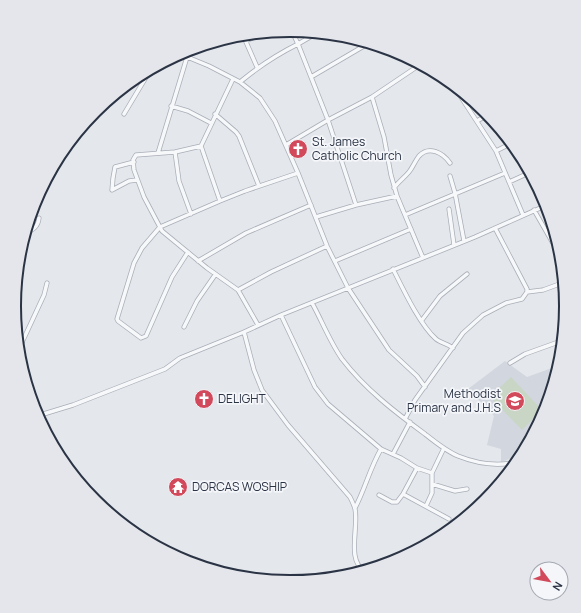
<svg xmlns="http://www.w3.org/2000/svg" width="581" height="613" font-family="Manrope,sans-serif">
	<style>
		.built { fill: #d2d6de }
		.pitch { fill: #c9d6c5 }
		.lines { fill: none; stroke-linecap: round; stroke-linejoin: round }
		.minor-casing { stroke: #a9aeb7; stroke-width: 5 }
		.minor { stroke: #f7f8fa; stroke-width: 3.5 }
		.labels { text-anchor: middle; stroke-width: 3.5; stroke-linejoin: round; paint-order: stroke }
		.poi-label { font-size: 12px; fill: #2b3445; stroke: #f4f6f9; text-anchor: start }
		.rim { fill: none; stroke: #2b3445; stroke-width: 2 }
	</style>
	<rect width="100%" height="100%" fill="#e4e7ec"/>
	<path class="built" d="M505 361 527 377 560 365 546 413 524 454 501 462V449L487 445 494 416 468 389Z"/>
	<path class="pitch" d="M511 377 542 410 522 430 490 397Z"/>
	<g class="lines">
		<g class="minor-casing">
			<path id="minor" d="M317 33 298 44 328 120 372 97 421 64
				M243 35 257 67
				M246 41 263 33
				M180 54 209 66 240 82 260 98 275 121 298 173 327 246 348 288 389 350 417 376 425 387
				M311 77 369 43
				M450 81 457 91 459 89
				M240 82C258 67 276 55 298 44 295 38 294 32 286 30
				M457 91 496 151 523 215
				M372 97 384 137 391 175 397 196
				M171 106 188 111 211 123
				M124 114 151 69
				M215 114 236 132 239 136 259 186
				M477 121 489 114
				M286 145 328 120 356 205
				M201 146 175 152 136 155 133 160 134 170 144 197 162 231 207 268 238 290 258 325
				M496 151 512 143
				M175 152 179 181 191 214
				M158 153 187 57
				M450 176 455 193 464 241
				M509 182 531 172
				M394 188C398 182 404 178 409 172 413 167 415 161 419 156 429 145 443 153 450 163
				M112 190 113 178 115 167 134 162
				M112 190 129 181 137 180
				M220 201 245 191 298 173
				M449 209 454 245
				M534 210 554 245 562 255
				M405 215 505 173
				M316 217 356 205 397 196 423 258
				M25 233C33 230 38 227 39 218
				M188 252 172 277 146 336 141 338 118 321 117 319 134 263 142 248 160 227 220 201 201 146 233 79
				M198 261 246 233 311 205
				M335 261 411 229
				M393 269C403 289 420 325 436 339 441 343 448 344 453 348
				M238 290 271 272 327 246
				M527 292 543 290 565 282
				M312 303C322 321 330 342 342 359 365 389 395 412 425 434 435 442 446 451 458 456 478 464 499 467 520 461
				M281 315 315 387 328 404 381 449 401 458 417 468 432 473
				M422 320 440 296 467 274
				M184 327 197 301 215 275
				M244 332 254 370 262 390 288 425 350 497C352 501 354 505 355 509 359 526 346 562 365 571
				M18 351 44 295 47 283
				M510 363 525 354 564 340
				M37 416 73 405 165 369 180 358 244 332 281 315 475 237 547 205
				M405 419 415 400 463 333 483 315 506 303 522 299 527 292V289L495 228
				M393 454 410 422
				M432 484 455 491 467 489
				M403 494 449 519
				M379 495 392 502H397L403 494 417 468
				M426 506 432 493V473L444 448
				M355 508C365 489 370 468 381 449"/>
		</g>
		<use href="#minor" class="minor"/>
	</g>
	<defs>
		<g id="church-disc" transform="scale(1)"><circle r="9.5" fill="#d1495b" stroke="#f4f6f9"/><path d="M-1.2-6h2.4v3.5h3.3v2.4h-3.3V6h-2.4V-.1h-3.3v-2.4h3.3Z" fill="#fff"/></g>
		<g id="school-disc" transform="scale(1)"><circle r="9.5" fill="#d1495b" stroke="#f4f6f9"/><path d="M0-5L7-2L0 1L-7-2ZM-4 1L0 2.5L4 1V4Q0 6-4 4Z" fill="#fff"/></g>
		<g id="temple-disc" transform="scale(1)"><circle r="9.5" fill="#d1495b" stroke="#f4f6f9"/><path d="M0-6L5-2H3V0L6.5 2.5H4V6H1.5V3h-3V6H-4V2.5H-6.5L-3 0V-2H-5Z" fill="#fff"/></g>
	</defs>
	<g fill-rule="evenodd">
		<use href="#church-disc" x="298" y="149"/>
		<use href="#church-disc" x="204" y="399"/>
		<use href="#school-disc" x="515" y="401"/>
		<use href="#temple-disc" x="178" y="487"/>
	</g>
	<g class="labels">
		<g class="poi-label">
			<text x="312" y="146">St. James<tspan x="312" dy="14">Catholic Church</tspan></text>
			<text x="501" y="398" text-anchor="end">Methodist<tspan x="501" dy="14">Primary and J.H.S</tspan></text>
			<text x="218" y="403">DELIGHT</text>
			<text x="192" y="491">DORCAS WOSHIP</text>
		</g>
	</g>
	<path d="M0 0H581V613H0ZM21 306a269 269 0 1 1 538 0a269 269 0 1 1-538 0Z" fill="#e4e6eb" fill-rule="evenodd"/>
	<path class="rim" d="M21 306a269 269 0 1 1 538 0a269 269 0 1 1-538 0Z"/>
	<g transform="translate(549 581) rotate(122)"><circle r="19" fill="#f4f6f9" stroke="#a4a8b1"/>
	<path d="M0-3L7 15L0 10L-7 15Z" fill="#d1495b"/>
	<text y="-6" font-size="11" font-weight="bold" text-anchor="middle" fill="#2b3445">N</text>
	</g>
</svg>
